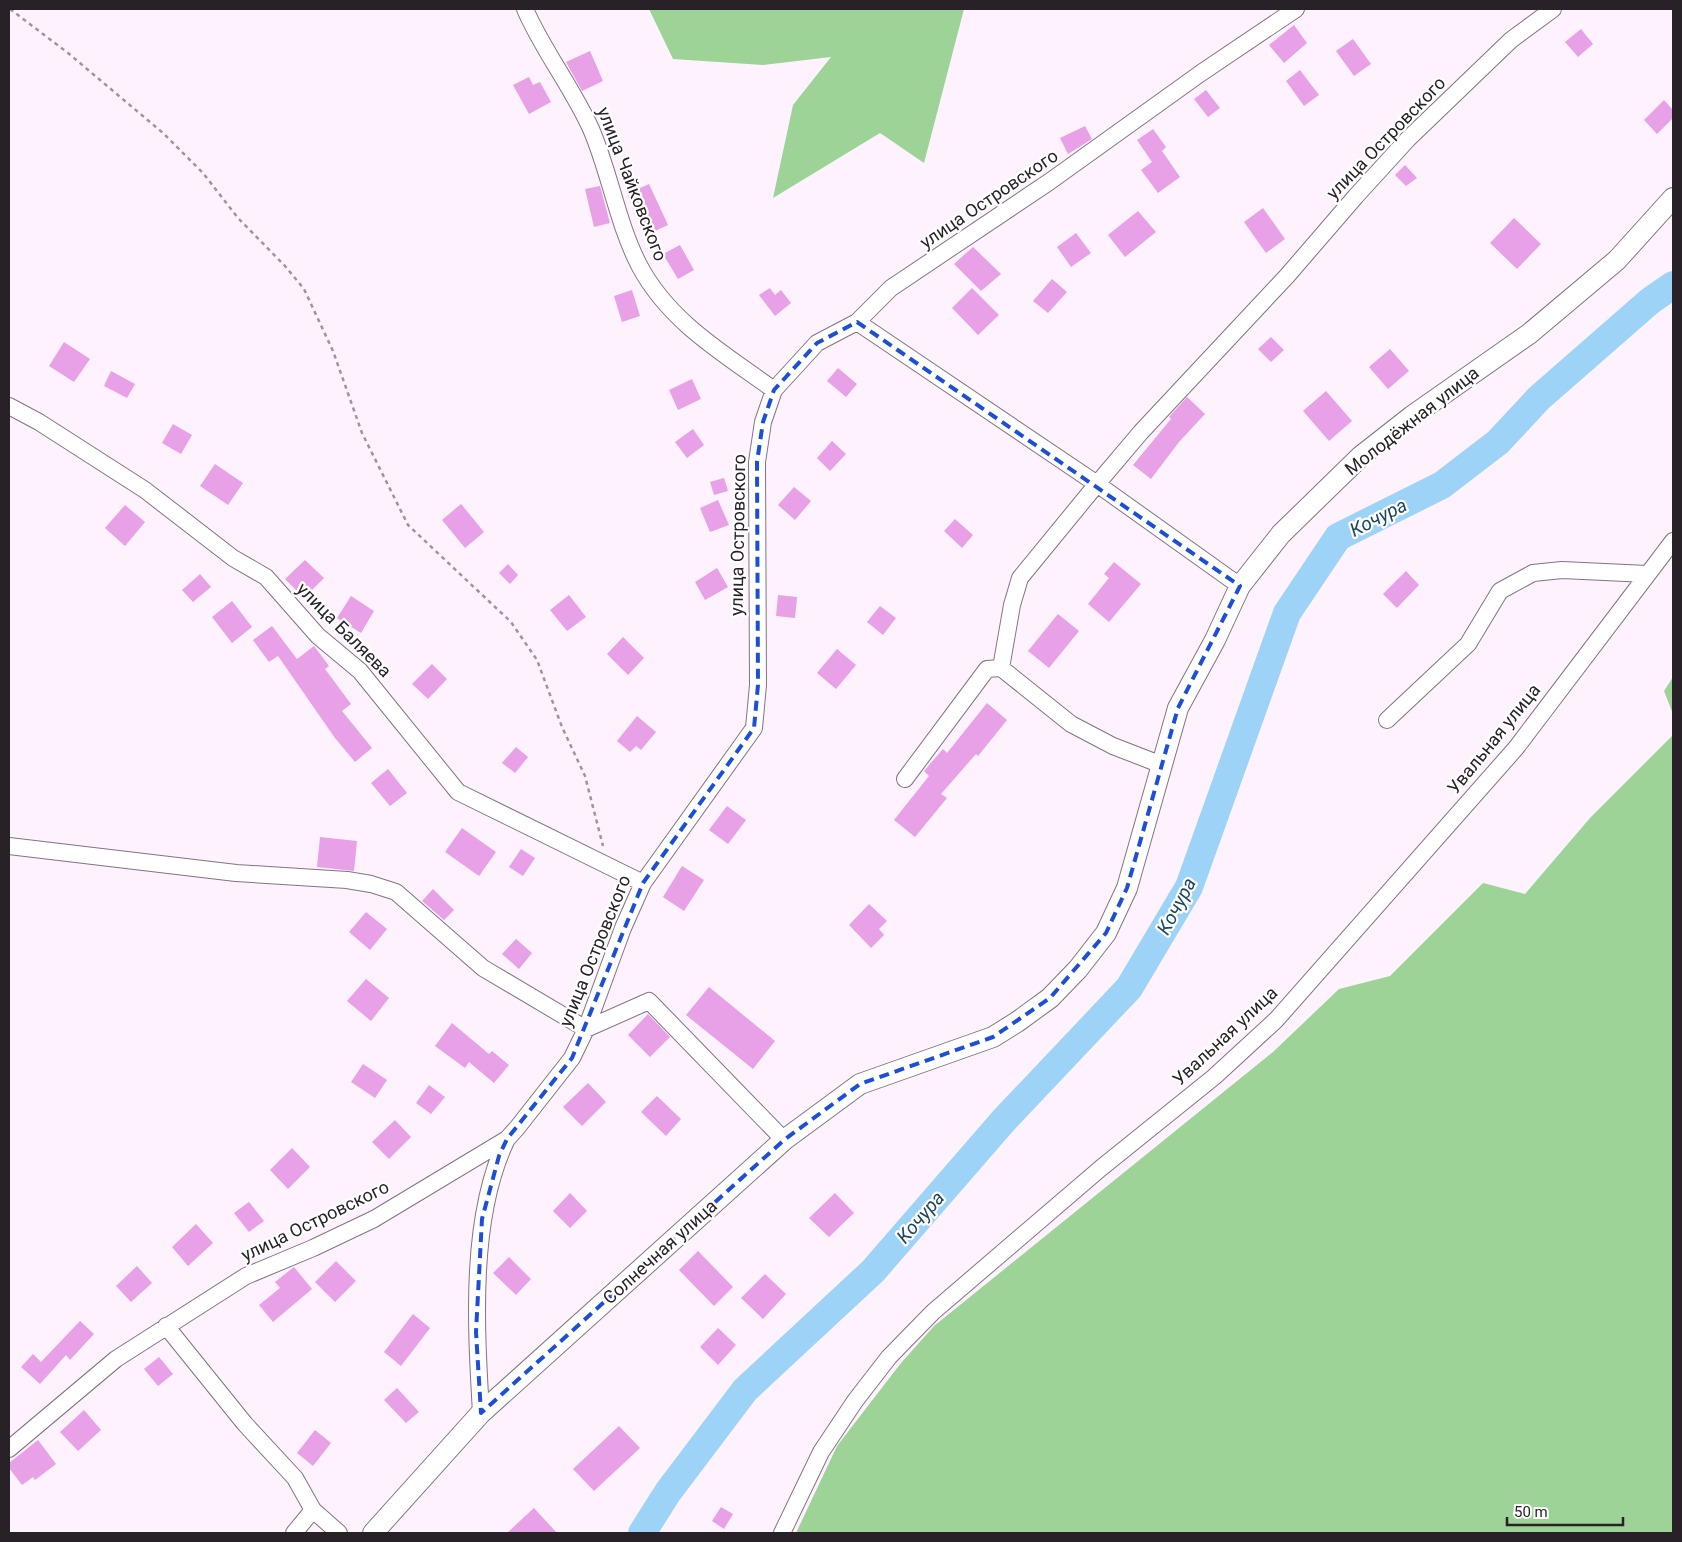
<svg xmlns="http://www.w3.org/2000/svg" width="1682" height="1542" font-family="Roboto,sans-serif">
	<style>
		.green { fill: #9dd396 }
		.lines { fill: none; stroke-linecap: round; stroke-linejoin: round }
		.river { stroke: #9dd3f7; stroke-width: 28 }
		.building { fill: #e8a0e7 }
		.minor-casing { stroke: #847383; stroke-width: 18 }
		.major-casing { stroke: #847383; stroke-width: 22 }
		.path { stroke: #9e959e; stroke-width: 2.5; stroke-dasharray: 4 4; stroke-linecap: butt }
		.minor { stroke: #fff; stroke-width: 16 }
		.major { stroke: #fff; stroke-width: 20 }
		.marked { fill: none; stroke: #1d4ed8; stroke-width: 4; stroke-dasharray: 10 6; stroke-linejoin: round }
		.labels { text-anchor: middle; stroke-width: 4.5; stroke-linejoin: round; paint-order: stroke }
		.street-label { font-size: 18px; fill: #282128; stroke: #fff }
		.water-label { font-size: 19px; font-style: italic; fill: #1c465e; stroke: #fff }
	</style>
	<rect width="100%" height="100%" fill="#fdf2fd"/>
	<path class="green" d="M649 9H964L924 163 880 133 773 198 793 105 831 57 763 65 673 59Z
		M1673 677V714L1664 691Z
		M1673 735V1533H796L837 1446 901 1363 934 1326 1273 1052 1339 989 1390 976 1483 883 1525 894 1590 818Z"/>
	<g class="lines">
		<path class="river" d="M642 1533 668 1492 745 1390 873 1271 1004 1120 1129 988 1189 887 1287 613 1338 537 1442 485 1498 442 1539 398 1650 301 1673 285"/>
	</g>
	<path class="building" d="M1294 25 1307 43 1284 63 1269 45Z
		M1581 29 1593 44 1578 57 1565 42Z
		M1353 39 1371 64 1354 76 1336 51Z
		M590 51 603 81 582 91 566 62Z
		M1300 70 1319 95 1304 106 1286 81Z
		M529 77 533 85 540 82 551 102 529 114 513 85Z
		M1206 90 1220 108 1208 117 1194 99Z
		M1664 100 1673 110V118L1657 134 1644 120Z
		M1085 126 1092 139 1068 154 1060 138Z
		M1153 129 1166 147 1162 151 1180 177 1158 193 1141 170 1152 162 1137 140Z
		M1405 165 1417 178 1406 186 1395 175Z
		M649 184 668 225 646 235 627 194Z
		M600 186 610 223 594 227 585 189Z
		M1263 208 1285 239 1266 253 1244 222Z
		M1138 211 1156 232 1125 257 1108 235Z
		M1514 218 1541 244 1517 269 1490 243Z
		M1076 233 1091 253 1071 267 1057 247Z
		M680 245 694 270 678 279 663 254Z
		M973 247 1001 274 981 291 954 264Z
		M1052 279 1067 292 1048 313 1033 301Z
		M770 288 775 295 781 290 791 303 775 316 759 295Z
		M972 288 999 315 978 335 952 308Z
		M632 290 640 316 622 322 614 296Z
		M1271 337 1284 350 1271 362 1258 349Z
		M64 342 90 359 74 382 49 366Z
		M1390 349 1409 371 1388 389 1369 367Z
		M838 368 857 384 846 397 827 381Z
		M111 371 135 384 127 398 104 386Z
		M692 379 701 399 678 410 669 390Z
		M1326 391 1352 421 1329 441 1303 411Z
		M1187 397 1205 414 1179 442 1151 479 1133 465 1171 419 1169 417Z
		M173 424 192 435 181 454 162 443Z
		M693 429 704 445 687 458 675 442Z
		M832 441 846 454 830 471 817 458Z
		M215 464 243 483 228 505 200 486Z
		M724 478 728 491 714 495 710 482Z
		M794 487 811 501 795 520 778 505Z
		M718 500 729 525 710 532 700 508Z
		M461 504 484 532 465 548 442 520Z
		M125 505 145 522 125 546 105 528Z
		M955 519 973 535 962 548 944 531Z
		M305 560 324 578 304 598 285 579Z
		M1114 562 1141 584 1109 622 1088 604 1109 578 1104 574Z
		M508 564 518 575 510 584 499 573Z
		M717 568 728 587 705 600 695 582Z
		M1406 571 1419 585 1397 608 1383 594Z
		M200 574 211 587 193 602 182 590Z
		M569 595 586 617 567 631 550 610Z
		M778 595 797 597 795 618 776 616Z
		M351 596 374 611 361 633 337 618Z
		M232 601 252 627 232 643 212 617Z
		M880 606 896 618 883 635 867 622Z
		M1058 614 1079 631 1049 668 1028 651Z
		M272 626 297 659 314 646 329 666 325 669 351 704 342 711 372 748 355 762 335 738 278 656 269 662 253 640Z
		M623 637 644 658 628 675 607 654Z
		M837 649 856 665 836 689 817 673Z
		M432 664 447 679 428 699 412 684Z
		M987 703 1007 720 978 756 976 754 941 794 947 798 915 837 894 820 929 776 924 771 943 749 947 753Z
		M637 716 656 732 641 750 636 746 630 752 617 741Z
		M516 747 528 757 515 773 502 763Z
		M388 769 407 793 390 806 371 783Z
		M727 806 746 820 728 844 709 830Z
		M462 828 496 852 479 876 445 852Z
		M320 837 357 841 354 871 317 867Z
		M521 849 535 858 523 876 509 867Z
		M682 866 704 880 684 911 663 897Z
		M433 889 454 910 444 920 422 901Z
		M869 904 887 921 879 929 884 935 871 948 849 925Z
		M366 912 387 929 370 950 349 932Z
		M516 939 532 953 519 969 502 954Z
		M366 979 389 998 371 1021 347 1001Z
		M709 987 775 1041 753 1069 686 1015Z
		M648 1014 670 1037 650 1057 628 1035Z
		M452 1023 489 1054 492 1051 509 1065 494 1083 469 1062 465 1068 435 1046Z
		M363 1064 387 1080 375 1098 351 1082Z
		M588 1083 606 1102 582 1126 563 1107Z
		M429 1085 445 1097 431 1114 416 1103Z
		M657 1096 681 1119 666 1136 641 1112Z
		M395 1120 411 1137 389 1159 372 1142Z
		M292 1148 310 1167 288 1189 270 1170Z
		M570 1193 587 1211 570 1228 553 1211Z
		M835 1193 854 1213 829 1237 809 1218Z
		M249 1202 264 1221 249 1232 234 1213Z
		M196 1224 213 1243 188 1266 172 1247Z
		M698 1251 733 1287 714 1306 679 1270Z
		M509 1257 531 1279 516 1295 493 1273Z
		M336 1261 356 1281 335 1302 315 1282Z
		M137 1266 152 1283 131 1302 116 1286Z
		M294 1267 312 1289 273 1322 259 1305 280 1288 275 1282Z
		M765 1274 786 1294 763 1319 741 1298Z
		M413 1314 430 1328 401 1366 384 1352Z
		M80 1321 94 1334 70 1360 66 1355 40 1384 21 1367 33 1354 41 1362Z
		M718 1328 736 1345 718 1365 700 1347Z
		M159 1357 173 1374 158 1386 144 1369Z
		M397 1388 419 1412 406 1423 384 1400Z
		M84 1410 101 1430 78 1451 60 1432Z
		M619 1426 640 1448 594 1491 573 1469Z
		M315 1430 331 1443 313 1466 297 1453Z
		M38 1440 56 1464 35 1480 33 1477 22 1485 9 1468V1463Z
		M721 1507 733 1514 724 1529 712 1521Z
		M534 1508 557 1533H507Z"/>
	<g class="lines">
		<g class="minor-casing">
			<path id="minor" d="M525 9C542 49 572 87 591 129 610 173 617 222 639 265 669 322 723 353 774 390
				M857 322 1097 484 1240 586
				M9 406 39 422 145 490 233 558 266 577 318 636 360 671 458 792 643 883
				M1001 668 1012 605 1020 578 1097 484 1141 432 1287 276 1356 196 1408 139 1511 40 1553 9
				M1387 720 1468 644 1500 591 1533 573 1562 570 1647 574
				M905 779 987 669 1001 668 1071 724 1113 746 1162 765
				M9 846 236 873 347 880 371 884 396 892 483 968 586 1029 649 1001 784 1140
				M166 1326 245 1424 295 1478 313 1510 339 1533
				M481 1413C476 1327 469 1217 507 1139
				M9 1449 116 1359 246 1276 313 1248 374 1219 507 1139 517 1128 572 1058 586 1029 623 928 643 883 754 728 758 685 757 462 763 422 774 390 817 343 857 322 891 288 1049 182 1201 73 1296 9
				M294 1533 313 1510
				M782 1533 821 1452 855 1401 889 1357 933 1312 1101 1168 1214 1077 1276 1020 1516 748 1673 541"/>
		</g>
		<g class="major-casing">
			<path id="major" d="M373 1533 481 1413 784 1140 860 1084 993 1037 1017 1022 1050 998 1078 969 1106 933 1127 888 1178 708 1215 640 1240 586 1281 534 1361 456 1412 416 1529 334 1617 260 1673 198"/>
		</g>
		<path class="path" d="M10 9 68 53 163 133 203 173 238 218 285 266 304 289 333 351 362 433 408 525 511 622 537 660 562 727 585 776 603 846"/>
		<use href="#minor" class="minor"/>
		<use href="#major" class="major"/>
	</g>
	<path class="marked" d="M857 322 1240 586 1178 708 1127 888 1106 933 1050 998 993 1037 860 1084 784 1140 481 1413 476 1332 482 1219 499 1156 507 1139 572 1058 643 883 754 728 758 685 757 462 763 422 774 390 817 343Z"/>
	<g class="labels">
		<g class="street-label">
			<text transform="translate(1386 138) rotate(-46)" y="6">улица Островского</text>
			<text transform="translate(632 184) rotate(69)" y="6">улица Чайковского</text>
			<text transform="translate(989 199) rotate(-34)" y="6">улица Островского</text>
			<text transform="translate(1412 421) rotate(-38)" y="6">Молодёжная улица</text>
			<text transform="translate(738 535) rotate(-89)" y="6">улица Островского</text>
			<text transform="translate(344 630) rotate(45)" y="6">улица Баляева</text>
			<text transform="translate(1494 739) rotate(-51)" y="6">Увальная улица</text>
			<text transform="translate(595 951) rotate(-68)" y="6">улица Островского</text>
			<text transform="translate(1225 1036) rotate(-43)" y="6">Увальная улица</text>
			<text transform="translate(315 1221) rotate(-26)" y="6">улица Островского</text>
			<text transform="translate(660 1252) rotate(-42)" y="6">Солнечная улица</text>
		</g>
		<g class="water-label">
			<text transform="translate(1378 517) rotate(-27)" y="7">Кочура</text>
			<text transform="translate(1176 906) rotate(-62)" y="7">Кочура</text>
			<text transform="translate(920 1217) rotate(-49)" y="7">Кочура</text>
		</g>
	</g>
	<rect width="1682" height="1542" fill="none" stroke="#282128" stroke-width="20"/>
	<path d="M1507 1517v8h116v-8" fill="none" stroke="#282128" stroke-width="2.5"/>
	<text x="1514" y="1517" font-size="15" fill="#282128" stroke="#ffffff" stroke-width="4" paint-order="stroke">50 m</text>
</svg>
